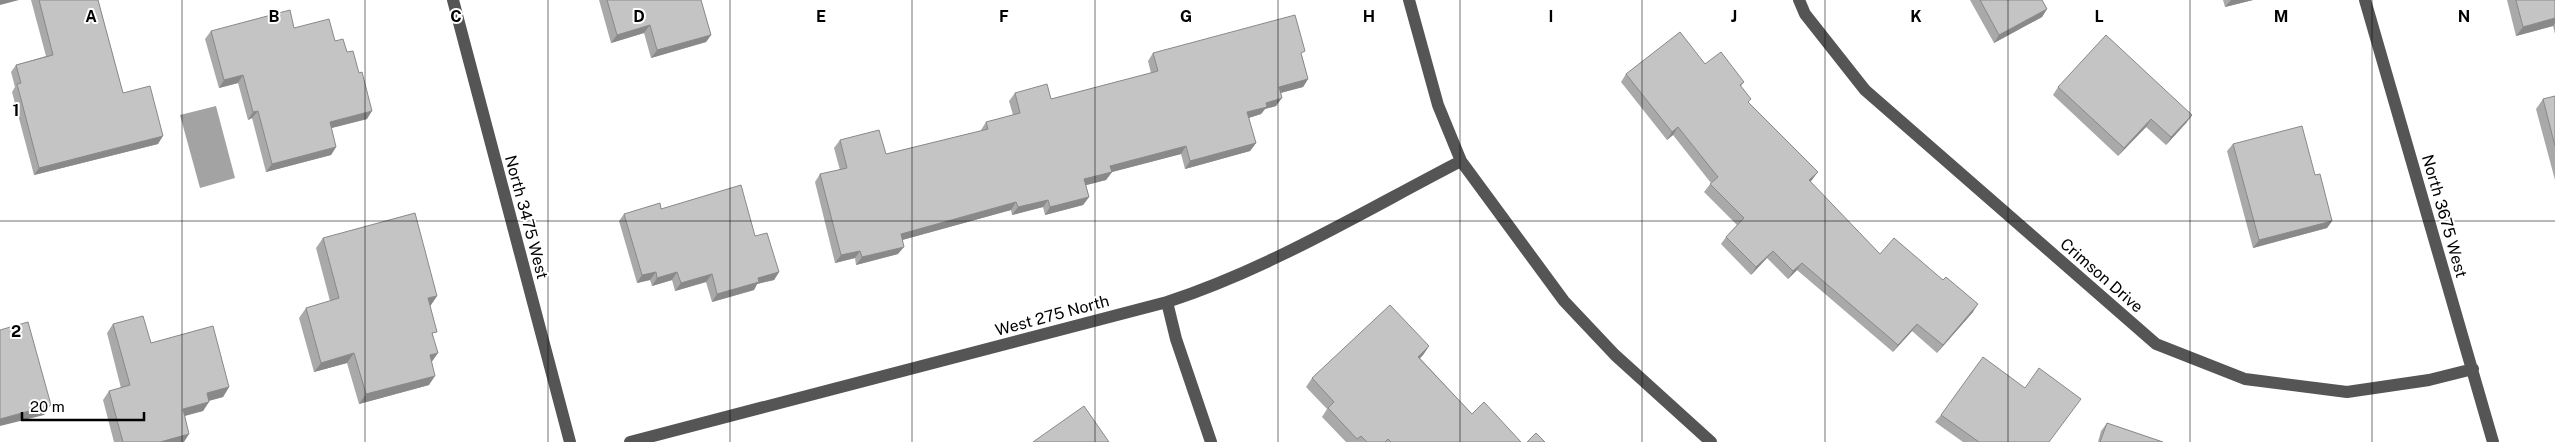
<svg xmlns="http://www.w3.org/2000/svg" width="2555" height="442" font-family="'Public Sans',sans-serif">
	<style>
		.water { fill: #a3a3a3 }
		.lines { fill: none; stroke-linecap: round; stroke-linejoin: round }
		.minor { stroke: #555; stroke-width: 12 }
		.wall { fill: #a9a9a9 }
		.shaded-wall { fill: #898989 }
		.building { fill: #c4c4c4; stroke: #898989 }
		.grid { fill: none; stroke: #000; stroke-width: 1; stroke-opacity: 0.55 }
		.labels { text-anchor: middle; stroke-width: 4; stroke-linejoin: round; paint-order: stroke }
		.street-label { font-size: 16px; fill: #000; stroke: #fff }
		.grid-label { font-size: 16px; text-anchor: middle; font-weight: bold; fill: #000; stroke: #fff; stroke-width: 4; stroke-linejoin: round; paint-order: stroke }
	</style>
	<rect width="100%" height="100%" fill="#fff"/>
	<path class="water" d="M216 106 235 178 200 188 180 115Z"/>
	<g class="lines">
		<path class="minor" d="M453 0 570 442
			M1409 0 1438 105 1461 161 1564 301 1615 355 1711 442
			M1799 0 1805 14 1865 90 2156 344 2245 379 2347 392 2429 380 2473 369
			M2365 0 2493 442
			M1167 302 1176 339 1211 442
			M630 442 1167 302C1271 268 1364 211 1461 161"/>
	</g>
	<path class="wall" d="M31 0H98L123 93 158 144 34 175 12 92 15 87 11 72 16 65 46 56Z
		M599 0H701L711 35 706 42 651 58 644 33 611 43Z
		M1970 0H2042L2047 9 2042 17 1994 43Z
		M2223 0H2253L2225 7Z
		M2507 0H2555V34L2553 26 2516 36Z
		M294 28 335 41 347 52 367 119 331 128 336 147 331 155 266 172 252 118 248 120 238 83 219 88 205 39 211 31Z
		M1153 53 1302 56 1308 79 1303 87 1280 93 1276 106 1265 109 1261 114 1249 118 1256 143 1250 151 1185 169 1181 154 1112 172 1106 180 1086 185 1089 197 1083 205 1045 215 1043 207 1012 215 1011 210 902 240 898 254 856 265 855 258 835 263 815 182 820 174 840 170 834 148 840 140 886 154 981 131V130L986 122 1013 115 1009 101 1015 93 1051 99 1151 73 1148 61Z
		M1705 64 1744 82 1741 86 1749 103 1812 180 1810 182 1880 254 1973 312 1937 353 1912 331 1893 352 1797 270 1788 279 1767 258 1751 275 1721 244 1726 237 1737 225 1704 192 1711 183 1673 135 1667 140 1621 82 1626 74Z
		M2058 87 2187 122 2166 145 2146 127 2118 156 2053 95Z
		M2555 96V180L2536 109 2543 99Z
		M2233 144 2315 175 2332 221 2327 228 2253 248 2227 151Z
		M661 209 755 236 779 272 774 280 757 284 754 290 712 302 706 282 675 291 672 280 652 286 650 280 637 283 619 221 624 214Z
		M323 238 437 296 430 306 433 337 432 362 429 385 359 404 347 363 314 372 299 318 306 308 330 301 316 248Z
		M113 324 151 343 229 387 223 397 209 401 203 411 185 416 184 442H114L103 400 109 391 121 388 107 333Z
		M1429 346 1423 355 1420 358 1472 414 1521 442H1346L1322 417 1327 409 1306 387 1312 378Z
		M1941 415 2049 442H1963L1935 422Z
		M2107 423 2163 442H2098L2101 431Z"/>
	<path class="shaded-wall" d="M0 0H19L0 5Z
		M2231 0H2253L2225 7Z
		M2047 9 2042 17 1994 43 1999 35Z
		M2555 18V23L2553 26 2516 36 2523 27Z
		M650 25 644 33 611 43 617 35Z
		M711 35 706 42 651 58 657 50Z
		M243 75 238 83 219 88 224 80Z
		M1308 79 1303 87 1273 95 1279 87Z
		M1282 98 1276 106 1265 109 1261 114 1242 120 1247 112 1266 103Z
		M258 111 252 118 248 120 253 112Z
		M372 111 367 119 324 130 330 122Z
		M2192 115 2187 122 2166 145 2171 137Z
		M2151 119 2146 127 2118 156 2124 148Z
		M1678 127 1673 135 1667 140 1672 132Z
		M163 136 158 144 34 175 39 168Z
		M1256 143 1250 151 1185 169 1190 161Z
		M1186 146 1181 154 1112 172 1106 180 1079 187 1084 179 1110 166Z
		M336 147 331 155 266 172 272 164Z
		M1818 172 1812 180 1804 188 1809 180Z
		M1089 197 1083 205 1045 215 1050 207Z
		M1048 200 1043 207 1012 215 1018 207Z
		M1016 202 1011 210 895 242 901 234Z
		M2332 221 2327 228 2253 248 2259 240Z
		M904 247 898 254 856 265 862 257Z
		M860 251 855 258 835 263 841 255Z
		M1773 251 1767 258 1751 275 1756 267Z
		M1802 263 1797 270 1788 279 1793 271Z
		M656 272 650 280 637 283 642 275Z
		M677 272 672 280 652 286 657 278Z
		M779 272 774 280 757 284 754 290 712 302 717 294 758 278Z
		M712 274 706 282 675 291 681 283Z
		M437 296 431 305 421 308 428 298Z
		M1978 304 1973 312 1937 353 1943 345Z
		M1917 324 1912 331 1893 352 1898 345Z
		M1429 346 1423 355 1412 366 1418 357Z
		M354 353 347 363 314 372 321 363Z
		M438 353 431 363 430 355Z
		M435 376 429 385 359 404 366 394Z
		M229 387 223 397 200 403 207 393Z
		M209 402 203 411 176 418 183 409Z
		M51 405 44 415 0 426V419Z
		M189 434 184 442H160Z"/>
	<path class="building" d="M39 0H98L123 93 150 86 163 136 39 168 17 84 21 83 16 65 53 55Z
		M607 0H701L711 35 657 50 650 25 617 35Z
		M1980 0H2042L2047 9 1999 35Z
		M2516 0H2555V18L2523 27Z
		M290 10 294 28 329 19 335 41 343 39 347 52 353 51 359 73 362 72 372 111 330 122 336 147 272 164 258 111 253 112 243 75 224 80 211 31Z
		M1295 15 1305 51 1301 53 1308 79 1279 87 1282 98 1266 103 1267 107 1247 112 1256 143 1190 161 1186 146 1110 166 1112 172 1084 179 1089 197 1050 207 1048 200 1018 207 1016 202 901 234 904 247 862 257 860 251 841 255 820 174 847 168 840 140 879 130 886 154 988 129 986 122 1020 113 1015 93 1047 84 1051 99 1158 71 1153 53Z
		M1680 32 1705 64 1721 52 1744 82 1740 85 1751 99 1748 102 1818 172 1809 180 1880 254 1894 238 1943 280 1946 277 1978 304 1943 345 1917 324 1898 345 1802 263 1793 271 1773 251 1756 267 1726 237 1744 218 1710 184 1718 177 1678 127 1672 132 1626 74Z
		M2106 35 2192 115 2171 137 2151 119 2124 148 2058 87Z
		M2555 96V146L2543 99Z
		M2302 126 2315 175 2320 174 2332 221 2259 240 2233 144Z
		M741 185 755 236 767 233 779 272 758 278 759 282 717 294 712 274 681 283 677 272 657 278 656 272 642 275 624 214 660 203 661 209Z
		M415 213 437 296 428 298 437 332 432 333 438 353 430 355 435 376 366 394 354 353 321 363 306 308 339 298 323 238Z
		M1390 305 1429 346 1418 357 1472 414 1484 402 1521 442H1391L1388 439 1385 442H1367L1361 436 1357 439 1328 408 1334 402 1312 378Z
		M143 316 151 343 213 326 229 387 207 393 209 402 183 409 189 434 160 442H123L109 391 130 385 113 324Z
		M28 322 51 405 0 419V330Z
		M1983 357 2025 388 2039 368 2081 399 2049 442H1979L1941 415Z
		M1084 406 1109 442H1033Z
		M2107 423 2163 442H2100Z
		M1536 433 1545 442H1527Z"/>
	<path class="grid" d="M182 0V442M365 0V442M548 0V442M730 0V442M912 0V442M1095 0V442M1278 0V442M1460 0V442M1642 0V442M1825 0V442M2008 0V442M2190 0V442M2372 0V442M0 221H2555"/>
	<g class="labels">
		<g class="street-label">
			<text transform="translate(2445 216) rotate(74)" y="6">North 3675 West</text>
			<text transform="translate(527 217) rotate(75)" y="6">North 3475 West</text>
			<text transform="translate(2102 275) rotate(41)" y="6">Crimson Drive</text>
			<text transform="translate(1052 315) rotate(-15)" y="6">West 275 North</text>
		</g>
	</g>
	<g class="grid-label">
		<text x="91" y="22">A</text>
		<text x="274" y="22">B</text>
		<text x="456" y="22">C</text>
		<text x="639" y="22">D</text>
		<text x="821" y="22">E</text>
		<text x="1004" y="22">F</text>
		<text x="1186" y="22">G</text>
		<text x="1369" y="22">H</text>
		<text x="1551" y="22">I</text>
		<text x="1734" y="22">J</text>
		<text x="1916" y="22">K</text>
		<text x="2099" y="22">L</text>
		<text x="2281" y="22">M</text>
		<text x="2464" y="22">N</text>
		<text x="16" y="116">1</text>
		<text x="16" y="337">2</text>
	</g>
	<path d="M22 412v8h122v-8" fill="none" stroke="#000000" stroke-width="2.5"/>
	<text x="30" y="412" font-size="15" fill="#000000" stroke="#ffffff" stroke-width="4" paint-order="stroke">20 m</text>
</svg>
